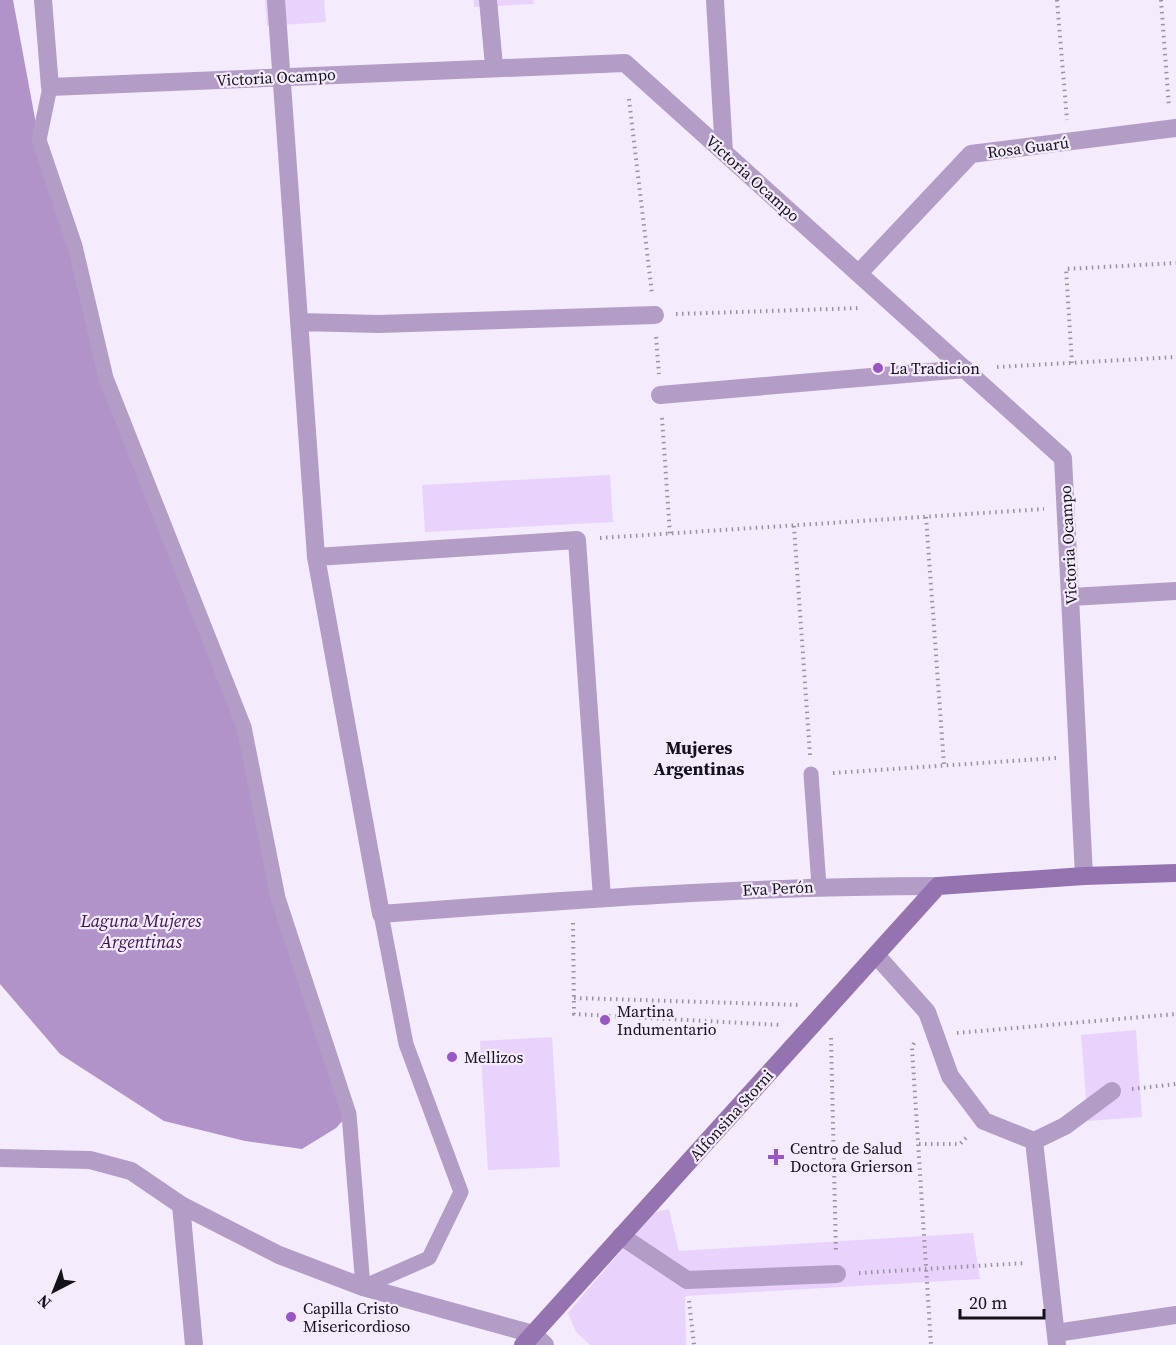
<svg xmlns="http://www.w3.org/2000/svg" width="1176" height="1345" font-family="'Source Serif 4',serif">
	<style>
		.green { fill: #e9d2fc }
		.water { fill: #b193ca }
		.lines { fill: none; stroke-linecap: round; stroke-linejoin: round }
		.path { stroke: #99929f; stroke-width: 4; stroke-dasharray: 1.5 4.5; stroke-linecap: butt }
		.lane { stroke: #b39cc6; stroke-width: 15 }
		.street { stroke: #b39cc6; stroke-width: 18 }
		.secondary { stroke: #9573b0; stroke-width: 18 }
		.poi-dot { fill: #9a55c9; stroke: #f4ebfd; stroke-width: 2 }
		.labels { text-anchor: middle; stroke-width: 4.5; stroke-linejoin: round; paint-order: stroke }
		.street-label { font-size: 16px; fill: #151118; stroke: #f4ebfd }
		.poi-label { font-size: 16px; fill: #151118; stroke: #f4ebfd; text-anchor: start }
		.neighbourhood-label { font-size: 18px; font-weight: bold; fill: #151118; stroke: #f4ebfd }
		.water-label { font-size: 18px; font-style: italic; fill: #3b1254; stroke: #f4ebfd }
	</style>
	<rect width="100%" height="100%" fill="#f4ebfd"/>
	<path class="green" d="M265 0H324L326 22 267 26Z
		M474 0H533L534 4 474 7Z
		M610 475 613 522 425 532 422 485Z
		M1136 1030 1142 1117 1088 1121 1081 1035Z
		M552 1037 560 1167 488 1170 480 1041Z
		M669 1209 679 1251 973 1233 980 1279 685 1296 686 1345H590L576 1332 568 1313 653 1213Z"/>
	<path class="water" d="M0 0H13L39 140 106 378 244 727 278 898 349 1114 336 1128 302 1149 245 1141 164 1121 60 1054 0 984Z"/>
	<g class="lines">
		<path class="path" d="M1057 0 1067 120
			M1161 0 1169 107
			M629 99 652 294
			M676 314 861 308
			M656 337 659 374
			M1072 363 1066 269 1176 263
			M997 367 1176 357
			M662 418 670 534
			M926 517 944 765
			M794 526 810 755
			M600 538 1044 509
			M833 773 1056 758
			M573 923 574 1014 781 1025
			M574 998 801 1005
			M957 1033 1176 1014
			M831 1038 836 1253
			M914 1043 912 1048 931 1345
			M1132 1089 1176 1084
			M919 1144H960L968 1136
			M859 1273 1026 1263
			M689 1301 694 1345"/>
		<path class="lane" d="M50 87 39 140 75 246 106 378 244 727 278 898 349 1114 363 1287 429 1258 461 1192 406 1044 381 914
			M811 774 819 886"/>
		<path class="street" d="M43 0 50 87 625 63 1063 458 1084 876
			M276 0 316 557 381 914C567 900 752 886 938 886
			M488 0 494 66
			M715 0 724 152
			M859 273 971 154 1176 128
			M299 322 379 324 655 315
			M660 395 965 369
			M316 557 577 540 602 898
			M1071 597 1176 591
			M876 955 927 1012 950 1076 984 1121 1034 1141 1057 1345
			M1034 1141 1065 1126 1112 1091
			M0 1158 90 1160 131 1171 181 1205 279 1255 363 1287 533 1334 545 1345
			M181 1205 194 1345
			M621 1236 687 1280 837 1274
			M1056 1333 1176 1315"/>
		<path class="secondary" d="M523 1345 938 886 1084 876 1176 873"/>
	</g>
	<g class="poi-dot">
		<circle cx="878" cy="368" r="6"/>
		<circle cx="605" cy="1020" r="6"/>
		<circle cx="452" cy="1057" r="6"/>
		<path d="M773 1148h6v6h6v6h-6v6h-6v-6h-6v-6h6z"/>
		<circle cx="291" cy="1317" r="6"/>
	</g>
	<g class="labels">
		<g class="street-label">
			<text transform="translate(276 77) rotate(-3)" y="6">Victoria Ocampo</text>
			<text transform="translate(1028 147) rotate(-7)" y="6">Rosa Guarú</text>
			<text transform="translate(753 178) rotate(42)" y="6">Victoria Ocampo</text>
			<text transform="translate(1068 545) rotate(-93)" y="6">Victoria Ocampo</text>
			<text transform="translate(778 888) rotate(-3)" y="6">Eva Perón</text>
			<text transform="translate(731 1115) rotate(-48)" y="6">Alfonsina Storni</text>
		</g>
		<g class="poi-label">
			<text x="890" y="374">La Tradicion</text>
			<text x="617" y="1017">Martina<tspan x="617" dy="18">Indumentario</tspan></text>
			<text x="464" y="1063">Mellizos</text>
			<text x="790" y="1154">Centro de Salud<tspan x="790" dy="18">Doctora Grierson</tspan></text>
			<text x="303" y="1314">Capilla Cristo<tspan x="303" dy="18">Misericordioso</tspan></text>
		</g>
		<g class="neighbourhood-label">
			<text x="699" y="754">Mujeres<tspan x="699" dy="21">Argentinas</tspan></text>
		</g>
		<g class="water-label">
			<text x="141" y="927">Laguna Mujeres<tspan x="141" dy="21">Argentinas</tspan></text>
		</g>
	</g>
	<g transform="translate(54 1291) rotate(222)" stroke="#f4ebfd" stroke-width="4.5" paint-order="stroke">
	<path d="M0-4.5L10 22L0 15L-10 22Z" fill="#151118"/>
	<text y="-9" font-size="16" font-weight="bold" text-anchor="middle" fill="#151118">N</text>
	</g>
	<path d="M960 1309v9h84v-9" fill="none" stroke="#151118" stroke-width="3"/>
	<text x="969" y="1309" font-size="18" fill="#151118" stroke="#f4ebfd" stroke-width="4.5" paint-order="stroke">20 m</text>
</svg>
